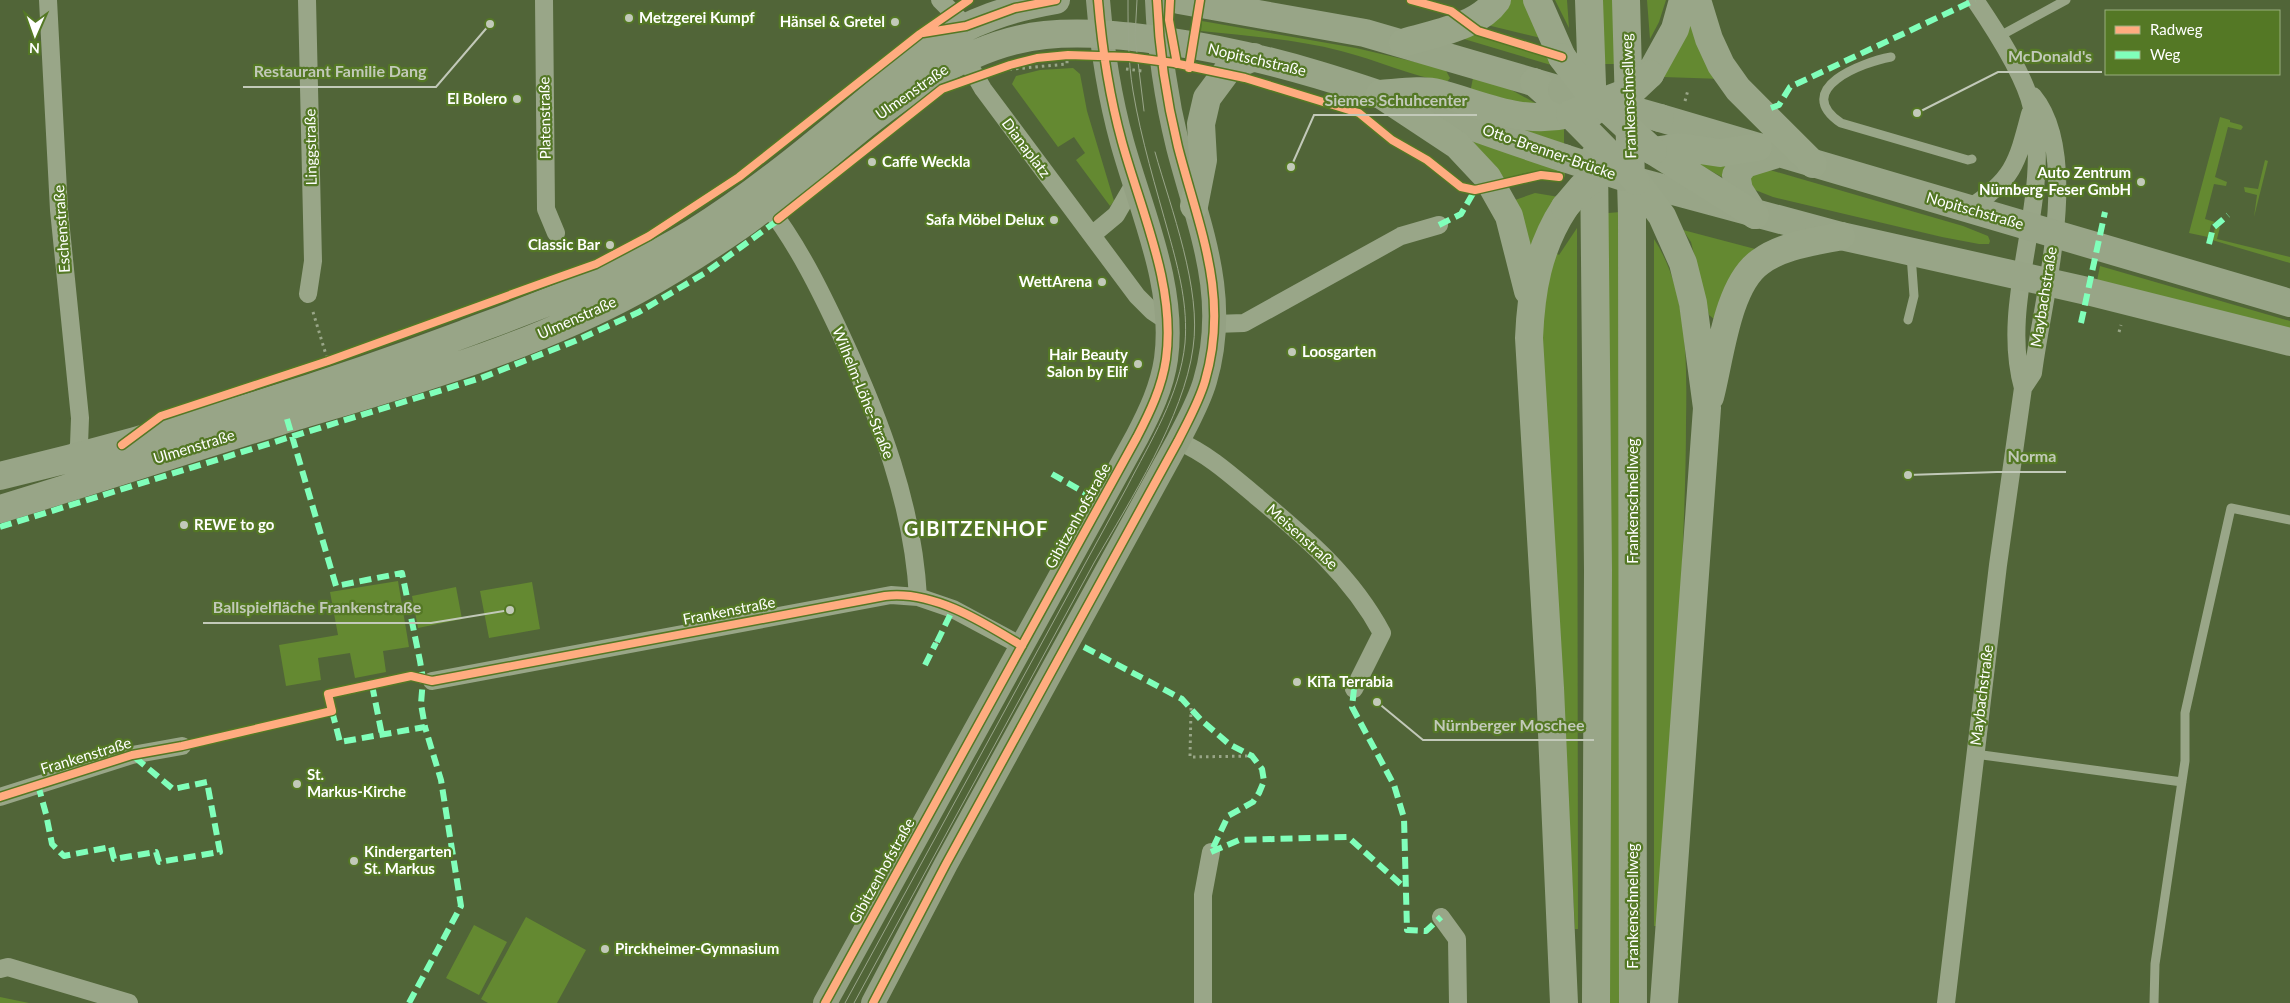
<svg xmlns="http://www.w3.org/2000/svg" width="2290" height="1003" font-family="Lato,sans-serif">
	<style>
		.green { fill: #648931 }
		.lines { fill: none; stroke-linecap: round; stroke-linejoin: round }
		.path { stroke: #99a688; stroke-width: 3; stroke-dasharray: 2.5 4; stroke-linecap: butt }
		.service { stroke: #99a688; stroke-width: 9 }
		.minor { stroke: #99a688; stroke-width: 18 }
		.secondary { stroke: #94a183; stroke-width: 24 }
		.primary { stroke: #98a587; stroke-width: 28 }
		.trunk { stroke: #99a688; stroke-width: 28 }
		.tram { stroke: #9aa68a; stroke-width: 1 }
		.primary-bridge { stroke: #98a587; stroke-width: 28 }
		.trunk-bridge { stroke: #99a688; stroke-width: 28 }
		.quiet { stroke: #80ffba; stroke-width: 6; stroke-dasharray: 12 6; stroke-linecap: butt }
		.cycleway-casing { stroke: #547825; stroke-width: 11 }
		.cycleway { stroke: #ffac80; stroke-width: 8 }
		.poi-dot { fill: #c2c9b9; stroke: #547825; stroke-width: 2 }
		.labels { text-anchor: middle; stroke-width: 4.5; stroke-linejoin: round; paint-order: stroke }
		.poi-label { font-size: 15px; font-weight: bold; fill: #fff; stroke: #547825; text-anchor: start }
		.street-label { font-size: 15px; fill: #fff; stroke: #547825 }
		.district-label { font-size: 20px; font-weight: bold; letter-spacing: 1px; fill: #fff; stroke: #547825 }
		.leader { fill: none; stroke: #c2c9b9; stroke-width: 2 }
		.callout-dot { fill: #c2c9b9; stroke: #547825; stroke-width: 2 }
		.callout-label { font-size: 16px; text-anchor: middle; font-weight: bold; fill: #c2c9b9; stroke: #547825; stroke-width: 4.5; stroke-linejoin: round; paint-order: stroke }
	</style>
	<rect width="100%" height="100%" fill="#516538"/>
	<path class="green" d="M1511 0H1525L1541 38 1487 25Z
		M1555 0H1567L1569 28Z
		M1601 0H1613L1617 64H1604Z
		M1647 0H1666L1659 22 1650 39Z
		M1693 8 1723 79 1663 77 1677 53Z
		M1202 21 1356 48 1445 69 1450 78 1447 82C1411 76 1377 60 1341 51 1296 39 1247 36 1201 31Z
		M1474 32 1550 54 1554 63 1551 65 1464 39 1465 37Z
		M1073 68 1080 74 1087 111 1114 201 1110 206 1076 160 1085 153 1074 137 1058 147 1012 84 1016 76 1040 70Z
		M1473 78 1506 87 1537 104 1536 107 1470 93Z
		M2220 117 2230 120V122L2241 125 2243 127 2241 130 2228 127 2215 177 2227 182 2226 186 2214 184 2205 219 2215 222 2211 225 2208 237 2189 233Z
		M1518 126 1564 129V146L1518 131Z
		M1476 138 1565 169V177C1536 169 1530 171 1502 180L1472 143Z
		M1729 160 1726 176 1722 177 1693 161Z
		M2265 160 2268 161 2254 217 2257 195 2245 192 2244 187 2258 189Z
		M1770 170 1963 226 1988 236 1990 241 1989 244H1979L1942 237 1773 197 1750 188 1746 174Z
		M1535 193 1559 197 1532 247H1530L1515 200Z
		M1621 212 1622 1003H1609L1608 213Z
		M2220 227 2217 239 2290 257V263L2212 240 2215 228Z
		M1577 228 1578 929H1575L1541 325 1554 252 1559 255Z
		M1683 230 1759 250 1714 319 1709 315 1691 242Z
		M1654 239C1688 292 1687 362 1686 423 1686 480 1683 537 1681 594 1676 705 1669 816 1661 926H1654Z
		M2100 266 2290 321V330L2097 281Z
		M398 581 409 647 383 651 386 672 355 678 350 653 318 658 321 680 286 686 279 645 338 635 330 592Z
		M532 582 540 629 489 638 480 591Z
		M456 587 462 619 418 628 412 596Z
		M526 917 586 950 557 1003H488L481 999Z
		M474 925 507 942 479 995 446 978Z
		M0 997 29 1003H0Z"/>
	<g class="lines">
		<path class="path" d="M1126 69 1142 71
			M1003 70 1067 64V58
			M1685 101 1688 90
			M313 312 327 358
			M2119 332 2121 325
			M936 643 937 642
			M1191 708 1190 757 1252 756"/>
		<path class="service" d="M1998 37 2066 0
			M1891 57C1863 62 1791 89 1841 123L1968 160 1972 159
			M1908 320 1914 296 1911 255
			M1975 754 2182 782
			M2154 1003 2155 964 2185 761V713L2231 508 2290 520"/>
		<path class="minor" d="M48 0 59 210 80 418 79 445 74 458
			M307 0 313 261 308 294
			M544 0 546 209 556 233
			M940 0 966 26
			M965 58 983 89 1137 296 1152 311 1167 321
			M767 205C798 245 820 290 842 337 880 419 913 505 918 597
			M1968 209C2013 180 2017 164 2030 114
			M1092 235 1116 215 1134 184
			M1214 324 1244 323 1401 236 1439 225
			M2023 388 2033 373C2042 300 2083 156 2033 96
			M1178 441C1208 454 1231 475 1256 496 1305 537 1351 575 1382 633L1354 689
			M432 681 891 595 918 597 953 609 1022 646
			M0 797 132 755 182 746
			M1441 917 1457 939 1458 1003
			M0 969 8 967 129 1003
			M1203 1003V895L1211 852
			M1946 1003 1998 565 2023 388C1998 299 2053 201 2032 108 2025 75 1994 28 1975 0"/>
		<path class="secondary" d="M825 1003 1137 437C1150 412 1162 387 1166 359 1176 286 1141 211 1122 142 1109 95 1102 48 1098 0
			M873 1003 946 864 1178 441C1188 421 1199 402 1205 381 1230 296 1199 228 1178 147 1166 98 1159 50 1157 0"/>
		<path class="primary" d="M1179 0 1365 33 1557 89
			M1660 118 2290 303
			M1636 181 1841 236 2087 291 2290 342
			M1194 206 1203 160 1201 124 1207 98 1230 67 1254 57
			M1755 215 1739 190 1736 175 1745 164 1780 153
			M0 476C157 438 312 391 464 334 541 305 622 276 693 233 778 180 854 110 932 47 970 21 1010 8 1056 0
			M0 509C93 481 184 450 277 422 399 385 525 351 637 290 672 271 706 249 738 227 832 161 926 47 1045 35 1088 31 1130 36 1172 42 1309 61 1434 116 1564 158"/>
		<path class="trunk" d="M1537 0 1562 57
			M1589 0 1593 112
			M1626 0 1632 216 1633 1003
			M1697 0 1709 39 1721 65 1738 89 1813 164
			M1403 43C1434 33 1477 28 1497 0
			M1650 74 1675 29 1683 0
			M1534 82 1570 114
			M1380 94 1457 145 1487 177 1509 216 1528 291
			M1380 94C1396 93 1423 89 1438 93 1484 105 1520 125 1570 114
			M1653 151 1755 215
			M1653 151 1680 147 1720 153 1758 147
			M1594 157 1598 570 1596 1003
			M1636 181 1662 216 1683 263 1693 303 1707 408 1664 1003
			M1710 397C1720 359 1727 285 1760 262 1783 245 1814 242 1841 236
			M1564 1003 1550 688 1529 338C1531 291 1538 248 1565 207"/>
		<path class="tram" d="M1137 0 1135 37 1144 111
			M845 1003 1127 487C1150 442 1180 395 1185 343 1188 306 1179 271 1169 235 1156 188 1141 139 1133 91 1128 61 1128 30 1128 0
			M854 1003 1095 561C1130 501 1184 416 1193 348 1202 289 1171 209 1155 152"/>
		<path class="primary-bridge" d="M1562 90 1660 118
			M1564 158 1623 177"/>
		<path class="trunk-bridge" d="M1562 57 1586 89 1653 151
			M1636 181 1570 114 1633 90 1650 74
			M1565 207 1582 187 1605 171"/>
		<path class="quiet" d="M1771 108 1779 105 1790 87 1975 0
			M1439 225 1461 214 1475 190
			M2209 244 2213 228 2228 215
			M2081 323 2105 212
			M287 419 336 586 402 573 420 661 423 679 421 704 425 727 340 742 332 711
			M1052 474 1087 494
			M0 527 481 378 575 341 639 312 705 273 781 218
			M937 642 953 609
			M1084 647 1182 699 1201 720 1229 744 1252 756 1262 769 1264 781 1259 793 1253 802 1228 816 1211 852
			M925 665 936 643
			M372 685 382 735
			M1354 689 1352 707 1394 785 1404 818 1407 930 1426 931 1441 917
			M38 785 46 814 52 844 64 856 111 847 114 859 156 852 159 862 220 852 207 782 173 789 132 755
			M1211 852 1239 840 1348 837 1405 888
			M409 1003 461 906 441 780 425 727"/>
		<g class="cycleway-casing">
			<path id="cycleway" d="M1170 0 1169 20 1177 64
				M1411 0 1451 11 1478 31 1562 57
				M923 33 966 26 1015 8 1056 0
				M1189 68 1200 0
				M778 219 942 89 1010 65 1037 58 1068 55 1129 57 1174 63 1245 78 1359 113 1392 140 1427 160 1461 187 1475 190 1541 175 1559 177
				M122 445 161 416 328 361 551 280 596 264 649 236 739 177 920 34 969 0
				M0 797 132 755 182 746 332 711 328 694 411 676 432 681 885 596C933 590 983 622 1022 646
				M825 1003 1137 437C1150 412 1162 387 1166 359 1176 286 1141 211 1122 142 1109 95 1102 48 1098 0
				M873 1003 946 864 1178 441C1188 421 1199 402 1205 381 1230 296 1199 228 1178 147 1166 98 1159 50 1157 0"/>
		</g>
		<use href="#cycleway" class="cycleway"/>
	</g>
	<g class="poi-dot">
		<circle cx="629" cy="18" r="5"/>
		<circle cx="895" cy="22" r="5"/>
		<circle cx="517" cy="99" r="5"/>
		<circle cx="872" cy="162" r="5"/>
		<circle cx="2141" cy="182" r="5"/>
		<circle cx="1054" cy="220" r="5"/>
		<circle cx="610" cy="245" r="5"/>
		<circle cx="1102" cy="282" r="5"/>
		<circle cx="1292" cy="352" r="5"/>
		<circle cx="1138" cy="364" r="5"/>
		<circle cx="184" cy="525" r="5"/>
		<circle cx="1297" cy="682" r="5"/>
		<circle cx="297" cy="784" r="5"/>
		<circle cx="354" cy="861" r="5"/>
		<circle cx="605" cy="949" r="5"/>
	</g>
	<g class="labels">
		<g class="poi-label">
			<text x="639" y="23">Metzgerei Kumpf</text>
			<text x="885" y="27" text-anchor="end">Hänsel &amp; Gretel</text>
			<text x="507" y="104" text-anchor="end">El Bolero</text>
			<text x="882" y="167">Caffe Weckla</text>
			<text x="2131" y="178" text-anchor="end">Auto Zentrum<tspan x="2131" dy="17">Nürnberg-Feser GmbH</tspan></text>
			<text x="1044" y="225" text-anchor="end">Safa Möbel Delux</text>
			<text x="600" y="250" text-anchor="end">Classic Bar</text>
			<text x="1092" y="287" text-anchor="end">WettArena</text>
			<text x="1302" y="357">Loosgarten</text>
			<text x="1128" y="360" text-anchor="end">Hair Beauty<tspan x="1128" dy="17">Salon by Elif</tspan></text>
			<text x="194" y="530">REWE to go</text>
			<text x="1307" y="687">KiTa Terrabia</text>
			<text x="307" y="780">St.<tspan x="307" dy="17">Markus-Kirche</tspan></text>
			<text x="364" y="857">Kindergarten<tspan x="364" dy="17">St. Markus</tspan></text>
			<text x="615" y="954">Pirckheimer-Gymnasium</text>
		</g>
		<g class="street-label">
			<text transform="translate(1257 60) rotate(13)" y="5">Nopitschstraße</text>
			<text transform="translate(912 92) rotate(-35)" y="5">Ulmenstraße</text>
			<text transform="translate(1629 96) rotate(-92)" y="5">Frankenschnellweg</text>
			<text transform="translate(545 118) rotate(-91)" y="5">Platenstraße</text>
			<text transform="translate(311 147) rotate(-91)" y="5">Linggstraße</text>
			<text transform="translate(1026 148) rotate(53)" y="5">Dianaplatz</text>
			<text transform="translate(1549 152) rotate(19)" y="5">Otto-Brenner-Brücke</text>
			<text transform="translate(1975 211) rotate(16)" y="5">Nopitschstraße</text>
			<text transform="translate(62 229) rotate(-94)" y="5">Eschenstraße</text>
			<text transform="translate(2044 297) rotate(-81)" y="5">Maybachstraße</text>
			<text transform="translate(577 318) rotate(-24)" y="5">Ulmenstraße</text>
			<text transform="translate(863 393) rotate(68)" y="5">Wilhelm-Löhe-Straße</text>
			<text transform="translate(194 447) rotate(-17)" y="5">Ulmenstraße</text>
			<text transform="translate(1633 501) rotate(-90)" y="5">Frankenschnellweg</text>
			<text transform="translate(1078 516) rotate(-61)" y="5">Gibitzenhofstraße</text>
			<text transform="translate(1302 537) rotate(42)" y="5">Meisenstraße</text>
			<text transform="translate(729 611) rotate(-11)" y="5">Frankenstraße</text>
			<text transform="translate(1982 695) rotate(-83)" y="5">Maybachstraße</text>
			<text transform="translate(86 756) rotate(-17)" y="5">Frankenstraße</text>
			<text transform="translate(882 871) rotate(-61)" y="5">Gibitzenhofstraße</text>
			<text transform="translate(1633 906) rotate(-90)" y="5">Frankenschnellweg</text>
		</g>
		<g class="district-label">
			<text x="976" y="536">GIBITZENHOF</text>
		</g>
	</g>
	<path class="leader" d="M1917 113L1998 72H2102M490 24L436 87H243M1291 167L1314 115H1477M1908 475L1997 472H2066M510 610L431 623H203M1377 702L1423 740H1594"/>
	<g class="callout-dot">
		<circle cx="1917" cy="113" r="5"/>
		<circle cx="490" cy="24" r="5"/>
		<circle cx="1291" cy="167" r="5"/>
		<circle cx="1908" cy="475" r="5"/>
		<circle cx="510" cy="610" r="5"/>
		<circle cx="1377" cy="702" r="5"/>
	</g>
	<g class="callout-label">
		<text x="2050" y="62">McDonald's</text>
		<text x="340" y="77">Restaurant Familie Dang</text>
		<text x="1396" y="106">Siemes Schuhcenter</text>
		<text x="2032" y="462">Norma</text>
		<text x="317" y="613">Ballspielfläche Frankenstraße</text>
		<text x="1509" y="731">Nürnberger Moschee</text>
	</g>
	<rect x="2105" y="10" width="175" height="65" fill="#547825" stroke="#98ae7c"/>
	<rect x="2115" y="26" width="25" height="8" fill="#ffac80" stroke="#98ae7c"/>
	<text x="2150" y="35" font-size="15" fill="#ffffff">Radweg</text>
	<rect x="2115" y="51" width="25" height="8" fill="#80ffba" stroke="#98ae7c"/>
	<text x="2150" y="60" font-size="15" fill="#ffffff">Weg</text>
	<g transform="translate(35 35) rotate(182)" stroke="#547825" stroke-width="4" paint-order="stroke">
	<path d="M0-4L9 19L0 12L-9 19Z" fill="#ffffff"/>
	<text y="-8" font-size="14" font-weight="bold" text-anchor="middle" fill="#ffffff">N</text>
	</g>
</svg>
